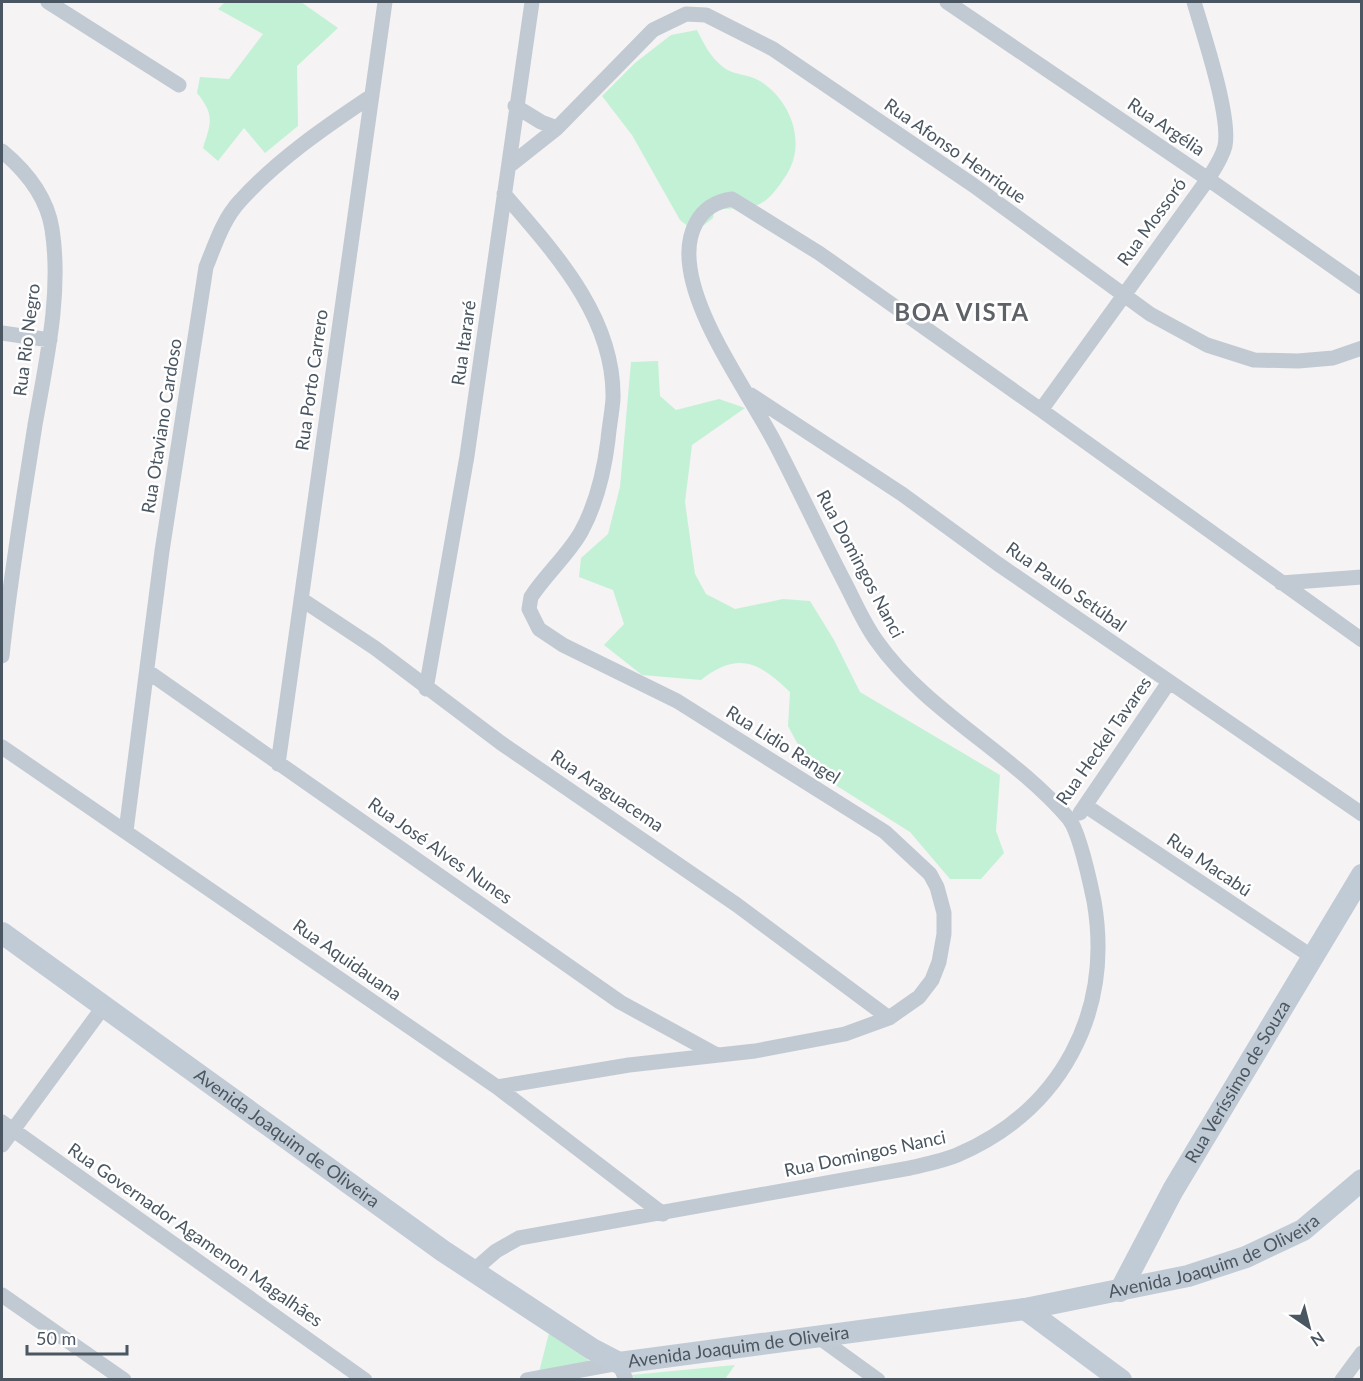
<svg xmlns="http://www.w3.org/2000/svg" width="1363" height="1381" font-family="Lato,sans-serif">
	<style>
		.green { fill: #c3f1d5 }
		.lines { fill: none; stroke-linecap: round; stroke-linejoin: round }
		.street { stroke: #c1cad2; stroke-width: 15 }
		.secondary { stroke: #c1cbd6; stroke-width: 22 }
		.labels { text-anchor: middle; stroke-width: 5; stroke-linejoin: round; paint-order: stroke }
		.street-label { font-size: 18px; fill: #4a5661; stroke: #fff }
		.district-label { font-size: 24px; font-weight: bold; letter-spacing: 1.5px; fill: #5f6368; stroke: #fff }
	</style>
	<rect width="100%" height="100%" fill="#f5f3f3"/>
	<path class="green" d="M225 2H301L338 28 297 66 298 126 265 153 244 128 218 161 203 148C211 123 215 115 197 93L200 77 229 79 263 34 218 9Z
		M697 30C704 44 710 57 723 67 732 75 747 74 758 80 790 98 807 142 787 174 763 211 757 208 714 209L713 218 695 232 680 220 632 135 602 96 635 63 671 35Z
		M658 361 660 396 676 410 719 399 745 408 692 445 685 502 695 574 706 594 735 609 783 599 810 601 834 640 860 692 1000 775 996 831 1004 853 981 879H950L910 832 829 781 803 754 788 726 790 692C759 662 738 651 701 680L642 675 604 645 624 624 613 590 579 577 581 558 608 534 620 487 631 362Z
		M549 1333 594 1364 538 1376Z
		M735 1365 725 1379 637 1380 631 1375Z"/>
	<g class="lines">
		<path class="street" d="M48 2 179 85
			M947 2 1208 179 1362 287
			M515 106 541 122 557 128
			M2 151C26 171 47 197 52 229 62 294 46 362 35 425 23 502 10 578 2 656
			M509 166 557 128 653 30 686 14 706 15 773 49 973 185 1150 314 1207 345 1254 360 1298 361 1333 358 1362 348
			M2 333 50 340
			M751 395 902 494 998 564 1362 814
			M1041 410 1208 179C1215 168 1222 158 1225 146 1231 116 1203 33 1194 2
			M1281 583 1362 577
			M301 599 375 648 501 743 737 905 889 1018
			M147 671 620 1002 717 1055
			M426 689 467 456 532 2
			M2 747 497 1087 663 1214
			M278 764 385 2
			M1086 806 1311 956
			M1080 813 1169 682
			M126 831 162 551 206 267C215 245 223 219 240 201 277 160 325 127 370 97
			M497 1087 629 1065 755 1051 845 1034 889 1018 919 997 932 980 939 962 944 934V913L937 887 930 874 885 832 677 701 563 645 539 629 529 609 531 597C546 574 568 555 581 532 597 503 604 472 608 440 609 427 612 413 613 399 615 317 554 252 504 194
			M2 1122 365 1380
			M2 1145 104 1006
			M473 1271 496 1251 519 1238 910 1168C926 1164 943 1161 957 1155 1062 1110 1113 1012 1094 901 1090 882 1080 833 1069 819 1012 752 927 713 876 640 863 622 854 600 844 581 820 535 799 489 775 443 748 392 698 324 690 268 685 235 697 204 732 199L819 253 1041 410 1362 640
			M2 1295 124 1380
			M817 1336 878 1380
			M527 1380 619 1363 626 1380
			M1342 1380 1362 1353"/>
		<g class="secondary">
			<path id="s1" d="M2 933 443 1251 592 1349 619 1363 1025 1309 1188 1276 1246 1257 1303 1230 1362 1180"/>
			<path id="s2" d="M1120 1291 1173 1190 1362 875"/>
			<path d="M1025 1309 1121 1380"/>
		</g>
	</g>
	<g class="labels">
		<g class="street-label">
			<text transform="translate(1166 127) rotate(34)" y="6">Rua Argélia</text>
			<text transform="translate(955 151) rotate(35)" y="6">Rua Afonso Henrique</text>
			<text transform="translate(1152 222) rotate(-54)" y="6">Rua Mossoró</text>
			<text transform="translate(27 340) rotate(-83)" y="6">Rua Rio Negro</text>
			<text transform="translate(464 343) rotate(-82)" y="6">Rua Itararé</text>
			<text transform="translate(312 380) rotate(-82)" y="6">Rua Porto Carrero</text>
			<text transform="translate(162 426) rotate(-81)" y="6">Rua Otaviano Cardoso</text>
			<text transform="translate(860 564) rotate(62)" y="6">Rua Domingos Nanci</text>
			<text transform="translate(1066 587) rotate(35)" y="6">Rua Paulo Setúbal</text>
			<text transform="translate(1104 741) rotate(-55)" y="6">Rua Heckel Tavares</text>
			<text transform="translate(783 745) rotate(32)" y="6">Rua Lidio Rangel</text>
			<text transform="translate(607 791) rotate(34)" y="6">Rua Araguacema</text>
			<text transform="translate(440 851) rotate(35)" y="6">Rua José Alves Nunes</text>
			<text transform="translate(1209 865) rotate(34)" y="6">Rua Macabú</text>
			<text transform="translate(347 960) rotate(35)" y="6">Rua Aquidauana</text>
			<text dy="6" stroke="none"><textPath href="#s2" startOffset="240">Rua Veríssimo de Souza</textPath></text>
			<text dy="6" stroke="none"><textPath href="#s1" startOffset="351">Avenida Joaquim de Oliveira</textPath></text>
			<text transform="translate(865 1154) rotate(-12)" y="6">Rua Domingos Nanci</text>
			<text transform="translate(195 1235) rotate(35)" y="6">Rua Governador Agamenon Magalhães</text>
			<text dy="6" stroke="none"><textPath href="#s1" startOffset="1359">Avenida Joaquim de Oliveira</textPath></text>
			<text dy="6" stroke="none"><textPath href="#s1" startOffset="873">Avenida Joaquim de Oliveira</textPath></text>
		</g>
		<g class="district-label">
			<text x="962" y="321">BOA VISTA</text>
		</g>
	</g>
	<rect width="1363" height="1381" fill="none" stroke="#4a5661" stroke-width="6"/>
	<g transform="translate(1309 1327) rotate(145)" stroke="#ffffff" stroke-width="4.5" paint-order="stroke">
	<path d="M0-4.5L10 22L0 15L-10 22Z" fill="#4a5661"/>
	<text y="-9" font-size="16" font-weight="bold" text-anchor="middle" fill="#4a5661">N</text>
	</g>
	<path d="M27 1345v9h100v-9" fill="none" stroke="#4a5661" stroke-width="3"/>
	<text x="36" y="1345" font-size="18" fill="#4a5661" stroke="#ffffff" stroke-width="4.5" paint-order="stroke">50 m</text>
</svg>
